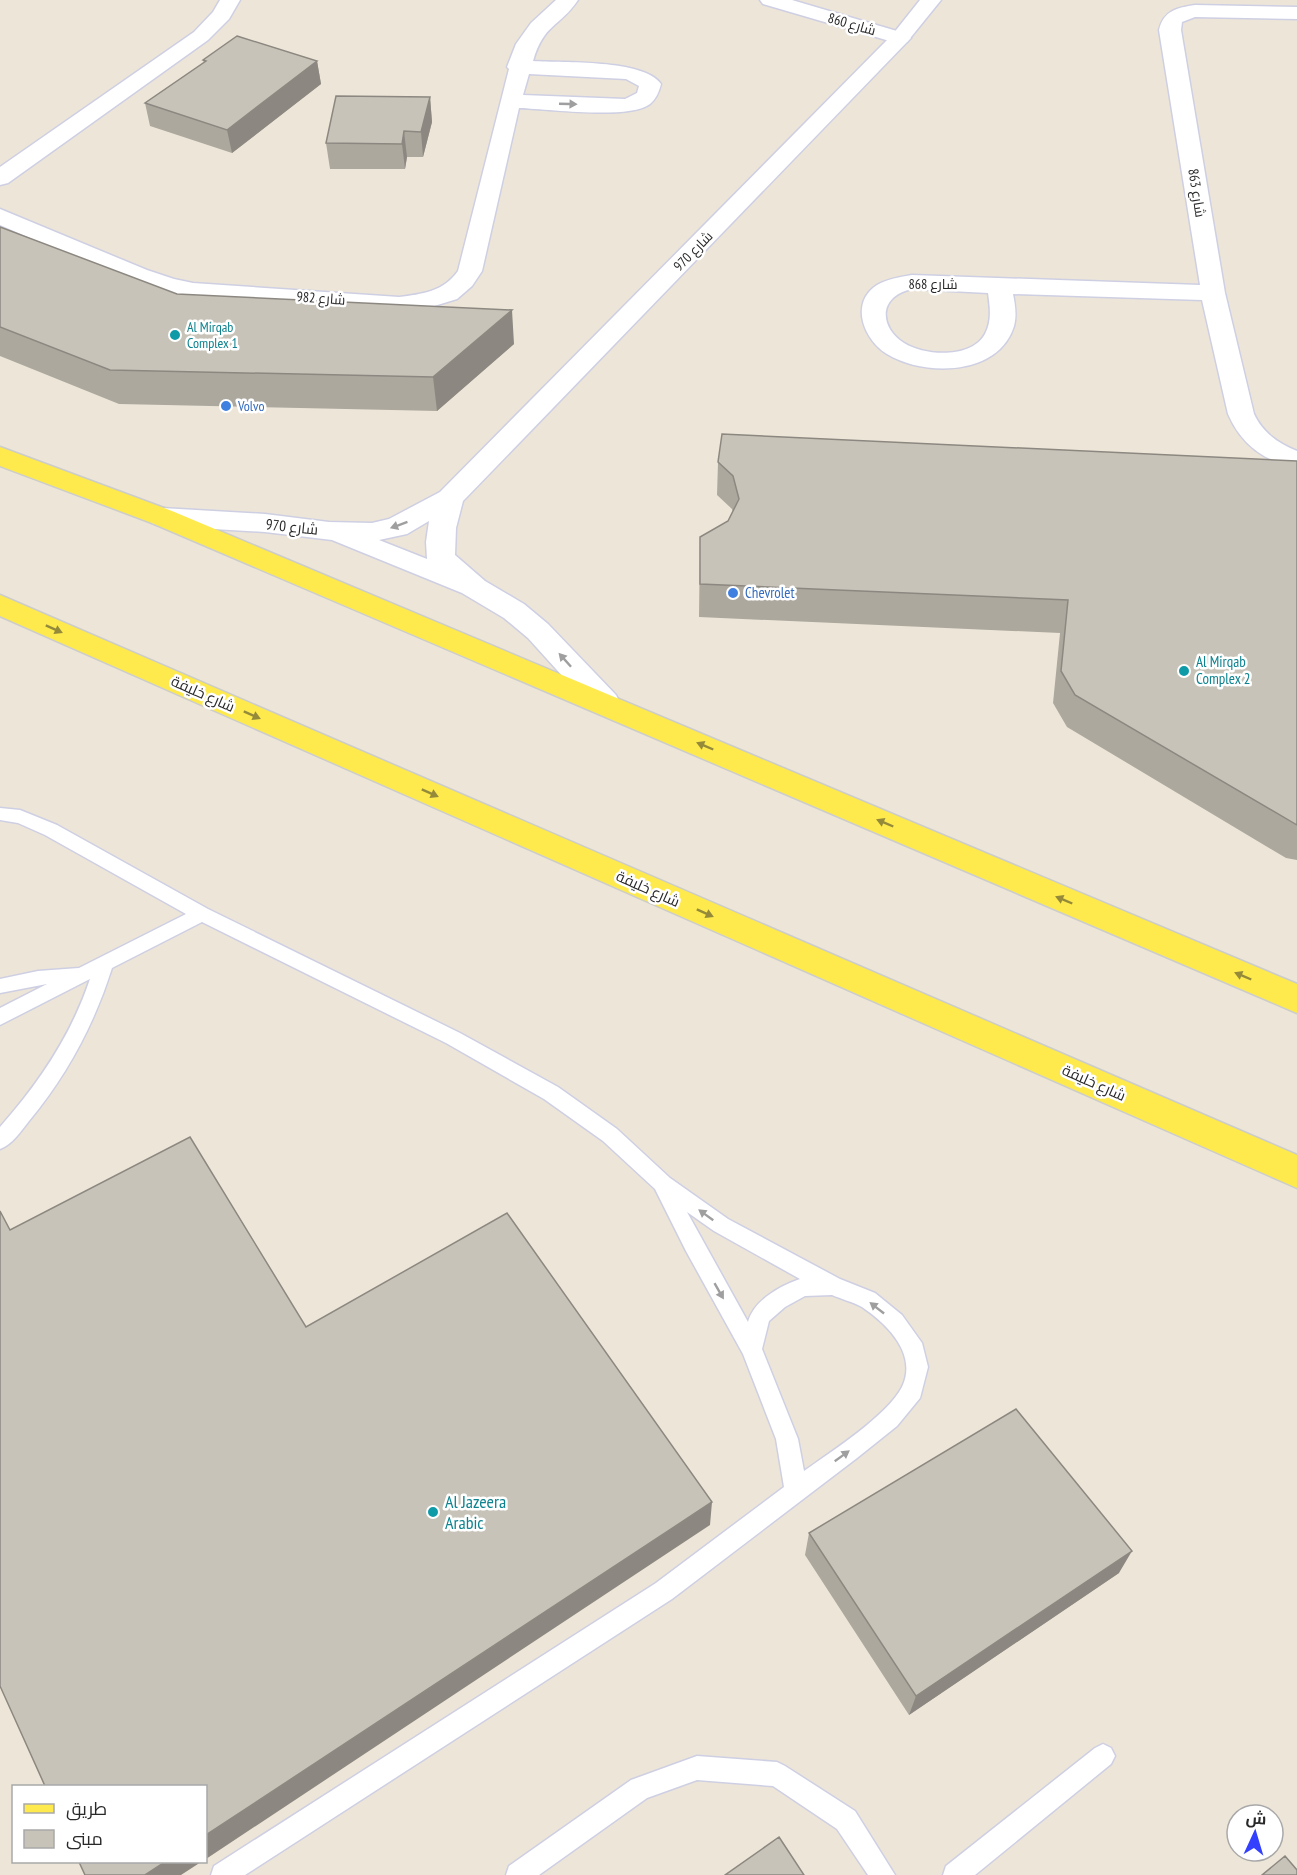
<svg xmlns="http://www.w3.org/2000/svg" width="1297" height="1875" font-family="'PT Sans Narrow',Cairo,sans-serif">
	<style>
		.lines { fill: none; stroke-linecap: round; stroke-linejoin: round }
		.service-casing { stroke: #cecfe3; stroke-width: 3 }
		.minor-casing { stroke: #cecfe3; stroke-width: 3 }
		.tertiary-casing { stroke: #cecfe3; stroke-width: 3 }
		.primary-casing { stroke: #ccc; stroke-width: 3 }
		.service { fill: #fff; fill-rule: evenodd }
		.minor { fill: #fff; fill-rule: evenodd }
		.tertiary { fill: #fff; fill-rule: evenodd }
		.primary { fill: #feea4c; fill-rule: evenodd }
		.wall { fill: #aca89e }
		.shaded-wall { fill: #8c8881 }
		.building { fill: #c8c3b8; stroke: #8c8881; stroke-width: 1.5 }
		.oneway { fill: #9f9f9f }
		.oneway2 { fill: #948a3a }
		.culture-dot { fill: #0f9aa8; stroke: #fff; stroke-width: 2 }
		.shop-dot { fill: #3f7fe0; stroke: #fff; stroke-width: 2 }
		.labels { text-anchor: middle; stroke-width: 5; stroke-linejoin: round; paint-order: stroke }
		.far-street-label { font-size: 14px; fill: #292929; stroke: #fff }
		.far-culture-label { font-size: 14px; fill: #0d838f; stroke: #fff; text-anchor: start }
		.far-shop-label { font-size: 14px; fill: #366cbe; stroke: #fff; text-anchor: start }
		.street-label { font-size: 15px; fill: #292929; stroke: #fff }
		.shop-label { font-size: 15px; fill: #366cbe; stroke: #fff; text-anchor: start }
		.culture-label { font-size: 15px; fill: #0d838f; stroke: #fff; text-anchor: start }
		.near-culture-label { font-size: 18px; fill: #0d838f; stroke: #fff; text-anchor: start }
	</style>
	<rect width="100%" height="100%" fill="#ede6d8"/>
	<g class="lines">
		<g class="service-casing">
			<path id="service" d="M0 808 20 810 57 825 208 909 460 1033 558 1087 617 1129 670 1178 728 1219 840 1279 875 1293 902 1315 922 1343 928 1367 920 1398 897 1426 857 1458 672 1599 245 1875H211L214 1866 656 1583 784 1487 776 1439 743 1354 686 1251 655 1189 603 1141 544 1099 446 1043 202 922 112 968C94 1025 67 1075 29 1121 21 1131 12 1145 0 1149V1127C39 1083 71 1036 90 979L0 1025V1008L47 984 0 993V979L38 971 79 968 186 914 45 835 18 823 0 820ZM687 1212 714 1231 800 1279C780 1286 754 1300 748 1322ZM832 1295C841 1299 853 1302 862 1307 887 1324 918 1354 902 1387 888 1415 831 1452 804 1471L798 1439 762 1349 769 1321 785 1307 805 1296Z
				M1103 1744 1111 1748 1115 1756 1111 1764 975 1875H943L946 1866 1095 1748Z
				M697 1756 777 1762 785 1766 855 1811 895 1875H868L837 1829 773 1786 697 1780 647 1798 539 1875H506L509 1866 631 1780Z"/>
		</g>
		<g class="minor-casing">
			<path id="minor" d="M220 0H240L229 19 208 40 8 183 0 185V167L194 32 213 12Z
				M556 0H578C560 27 544 23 533 61 563 63 644 59 661 84 659 92 656 99 650 104 629 120 548 109 519 108L482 271 472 286 457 299 431 307 399 311 193 297C126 286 62 251 0 225V209L147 270 174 279 193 283 399 297C422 294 443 292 458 271L509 69 507 67 516 44 531 23ZM529 74 626 79 639 86 637 93 625 99 523 95Z
				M760 0H792L907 34 911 38 907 42 900 44 893 42 763 4Z
				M1195 5 1297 7V19L1195 17 1182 22 1181 30 1225 293 1254 414C1263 433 1278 443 1297 451V469C1264 460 1242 446 1228 414L1202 300 1013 294C1015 304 1017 315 1014 326 999 376 924 377 887 354 864 340 849 303 877 285 887 279 900 277 912 275L1200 285 1159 30C1164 10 1177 8 1195 5ZM912 289 988 293C990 307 992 321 985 334 971 359 925 356 904 343 878 326 879 296 912 289Z"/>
		</g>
		<g class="tertiary-casing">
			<path id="tertiary" d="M920 0H941L907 42 463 501 456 528 455 555 485 581 524 604 548 624 616 695 620 703 616 711 605 714 594 711 528 638 504 618 462 593 332 540 265 532 162 526 152 523 148 517 152 511 162 508 265 514 329 522 372 523 389 519 440 492 893 34ZM429 521 426 542 427 559 379 540 407 534Z"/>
		</g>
		<g class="primary-casing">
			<path id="primary" d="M0 447 172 511 1297 984V1013L152 523 0 466Z
				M0 595 1297 1155V1188L0 616Z"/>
		</g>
		<use href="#service" class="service"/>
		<use href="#minor" class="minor"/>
		<use href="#tertiary" class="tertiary"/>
		<use href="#primary" class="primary"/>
	</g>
	<path class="wall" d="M203 60 317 61 321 84 232 153 150 126 145 103 204 63Z
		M430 97 432 122 423 157H407L405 169H330L326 143Z
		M0 227 177 294 514 344 437 411 119 404 0 356Z
		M1297 461V860L1286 858 1067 727 1053 703 1060 633 699 617 700 537 728 521 733 512 732 509 717 495 718 462Z
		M809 1533 1119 1573 909 1715 805 1555Z"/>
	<path class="shaded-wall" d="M317 61 321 84 232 153 227 130Z
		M430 97 432 122 423 157 421 132Z
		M404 131 407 157 405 169 402 144Z
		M512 310 514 344 437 411 433 377Z
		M712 1502 710 1525 206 1859V1835Z
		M1132 1551 1119 1573 909 1715 916 1696Z
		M165 1862H201L181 1875H145Z"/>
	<path class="building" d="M237 36 317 61 227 130 145 103 206 61 203 60Z
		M336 96 430 97 421 132 404 131 402 144 326 143Z
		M0 227 177 294 512 310 433 377 110 370 0 327Z
		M722 434 1297 461V825L1075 695 1061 671 1068 600 700 584V537L728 521 739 499 733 476 718 462Z
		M190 1137 306 1327 507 1213 712 1502 206 1835V1786H45L0 1686V1211L10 1230Z
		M1016 1409 1132 1551 916 1696 809 1533Z
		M779 1837 804 1875H725Z
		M1285 1856 1297 1870V1875H1262Z
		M79 1862H165L145 1875H85Z"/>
	<defs><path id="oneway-solid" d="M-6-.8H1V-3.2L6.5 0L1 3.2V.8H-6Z" transform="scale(1.5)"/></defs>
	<g class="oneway">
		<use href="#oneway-solid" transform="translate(568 104) rotate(2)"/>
		<use href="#oneway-solid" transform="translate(399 525) rotate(160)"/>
		<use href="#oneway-solid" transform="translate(565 660) rotate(-132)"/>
		<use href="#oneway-solid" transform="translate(706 1215) rotate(-144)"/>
		<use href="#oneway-solid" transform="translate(719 1291) rotate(60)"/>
		<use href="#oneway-solid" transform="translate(877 1308) rotate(-142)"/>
		<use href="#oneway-solid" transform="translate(842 1456) rotate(-36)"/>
	</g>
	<g class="oneway2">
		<use href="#oneway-solid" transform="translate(54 629) rotate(24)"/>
		<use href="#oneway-solid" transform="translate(252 715) rotate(24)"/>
		<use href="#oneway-solid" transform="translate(705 746) rotate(-157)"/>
		<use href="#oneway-solid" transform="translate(430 793) rotate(24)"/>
		<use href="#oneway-solid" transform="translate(885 823) rotate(-157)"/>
		<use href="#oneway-solid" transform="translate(1064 900) rotate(-157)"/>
		<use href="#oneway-solid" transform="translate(705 913) rotate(24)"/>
		<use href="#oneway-solid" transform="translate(1243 976) rotate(-157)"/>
	</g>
	<g class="culture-dot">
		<circle cx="175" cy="335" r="6"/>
		<circle cx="1184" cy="671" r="6"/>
		<circle cx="433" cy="1512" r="6"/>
	</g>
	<g class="shop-dot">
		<circle cx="226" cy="406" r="6"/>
		<circle cx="733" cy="593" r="6"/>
	</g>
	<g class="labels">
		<g class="far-street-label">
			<text transform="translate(852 24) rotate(16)" y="5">شارع 860</text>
			<text transform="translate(1197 193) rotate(81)" y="5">شارع 863</text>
			<text transform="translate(693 251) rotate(-46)" y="5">شارع 970</text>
			<text x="933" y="289">شارع 868</text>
			<text transform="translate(321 298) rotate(4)" y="5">شارع 982</text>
		</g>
		<g class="far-culture-label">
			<text x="187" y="332">Al Mirqab<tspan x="187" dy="16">Complex 1</tspan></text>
		</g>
		<g class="far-shop-label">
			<text x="238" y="411">Volvo</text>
		</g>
		<g class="street-label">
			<text transform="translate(292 527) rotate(6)" y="5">شارع 970</text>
			<text transform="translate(203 694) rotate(24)" y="5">شارع خليفة</text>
			<text transform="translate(648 889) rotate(24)" y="5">شارع خليفة</text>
			<text transform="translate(1094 1083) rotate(24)" y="5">شارع خليفة</text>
		</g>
		<g class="shop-label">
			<text x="745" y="598">Chevrolet</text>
		</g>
		<g class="culture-label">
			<text x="1196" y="667">Al Mirqab<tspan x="1196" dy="17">Complex 2</tspan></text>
		</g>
		<g class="near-culture-label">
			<text x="445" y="1508">Al Jazeera<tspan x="445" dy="21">Arabic</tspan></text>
		</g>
	</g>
	<rect x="12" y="1785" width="195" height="78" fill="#ffffff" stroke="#a9a9a9" stroke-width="1.5"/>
	<rect x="24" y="1804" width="30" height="9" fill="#feea4c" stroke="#a9a9a9" stroke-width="1.5"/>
	<text x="66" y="1815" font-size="18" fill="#292929">طريق</text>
	<rect x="24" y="1830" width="30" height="18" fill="#c8c3b8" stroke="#a9a9a9" stroke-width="1.5"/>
	<text x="66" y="1845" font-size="18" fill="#292929">مبنى</text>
	<g transform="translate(1255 1833) rotate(4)"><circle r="28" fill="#ffffff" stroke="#a9a9a9" stroke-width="1.5"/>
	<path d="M0-4.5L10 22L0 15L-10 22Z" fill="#3341ff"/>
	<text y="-9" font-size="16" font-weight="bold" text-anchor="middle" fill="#292929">ش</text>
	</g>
</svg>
